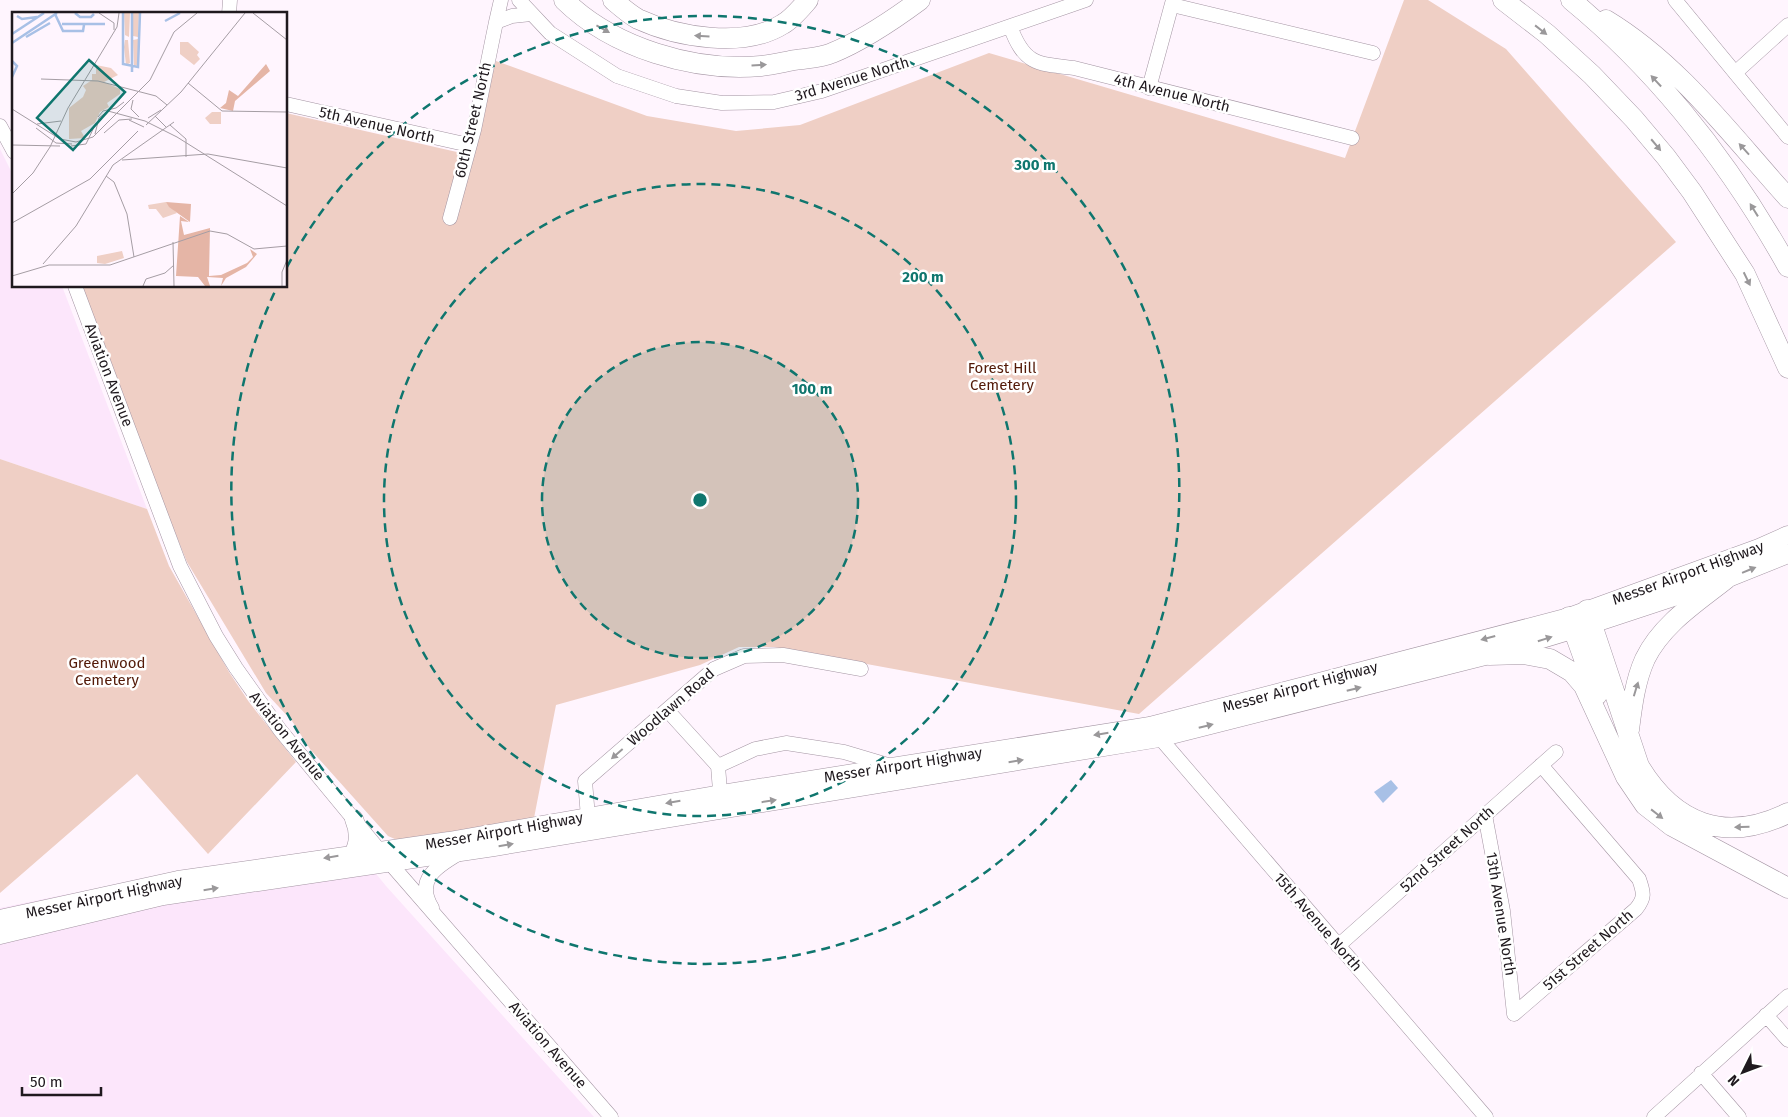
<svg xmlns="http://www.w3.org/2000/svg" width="1788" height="1117" font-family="'Fira Sans',sans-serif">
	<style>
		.built { fill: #fce6fb }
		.green { fill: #efcfc5 }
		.water { fill: #a8c0e6 }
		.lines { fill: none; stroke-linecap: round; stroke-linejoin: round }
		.minor-casing { stroke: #a495a3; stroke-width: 15 }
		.major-casing { stroke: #a495a3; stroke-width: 19 }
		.highway-casing { stroke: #a495a3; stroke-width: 21 }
		.minor { stroke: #fff; stroke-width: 14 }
		.major { stroke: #fff; stroke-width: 18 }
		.highway { stroke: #fff; stroke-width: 20 }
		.oneway { fill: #9a989a }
		.ring { fill: none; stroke: #0f766e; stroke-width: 2.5; stroke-dasharray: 9 6 }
		.labels { text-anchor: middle; stroke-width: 5; stroke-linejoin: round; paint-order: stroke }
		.street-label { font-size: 15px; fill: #1f191e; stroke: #fff }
		.park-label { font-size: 15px; fill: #531a08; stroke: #fff }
		.inset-river { fill: none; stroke: #a8c0e6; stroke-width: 2.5 }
		.inset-road { fill: none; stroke: #a59da4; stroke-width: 1 }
		.view { fill: #0f766e; fill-opacity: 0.15; stroke: #0f766e; stroke-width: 2.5 }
		.inset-edge { fill: none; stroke: #1f191e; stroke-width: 2.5 }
		.centre { fill: #0f766e; stroke: #fff; stroke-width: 2.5 }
		.ring-label { font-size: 15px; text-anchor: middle; font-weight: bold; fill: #0f766e; stroke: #fff; stroke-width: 5; stroke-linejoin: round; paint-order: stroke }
	</style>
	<rect width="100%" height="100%" fill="#fff5fe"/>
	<path class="built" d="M0 149 14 177V286H62L147 509 0 459Z
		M352 844 386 886 594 1117H0V908L63 895 330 853Z"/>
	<path class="green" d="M1404 0H1428L1506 49 1676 242 1139 714 774 647H739L700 665 556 705 534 818 404 843 388 836 310 749 292 721 266 693 187 562 163 503 81 286H286V113L470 155 496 61 647 116 736 131 800 125 989 53 1345 158Z
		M0 459 147 509 169 566 229 672 249 702 296 762 208 854 137 774 0 893Z"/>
	<path class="water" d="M1391 780 1398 788 1383 803 1374 792Z"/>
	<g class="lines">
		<g class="minor-casing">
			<path id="minor" d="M519 0 550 33 617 76 676 96 722 103 774 102 822 91 1086 0
				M1675 0 1788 137
				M1172 5 1373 53
				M229 14 230 0
				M496 22 501 0
				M1010 26C1024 64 1036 64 1074 68L1352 138
				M1735 73 1788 25
				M1149 88 1173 0
				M286 104 469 145
				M0 126 14 152
				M450 218 474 130 496 22 512 16 531 14
				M75 286 180 566 216 636 236 668 280 730 389 862 611 1117
				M668 711 718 766 721 803
				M1154 731 1486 1117
				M718 766 755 749 786 743 844 752 891 766
				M1485 815 1503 911 1514 1014
				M588 817 585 781 714 669 744 656 783 655 861 669
				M432 908C415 880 436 867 458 854
				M1338 946 1556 752
				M1514 1014 1636 909C1645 898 1644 893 1639 879L1541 765
				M1766 1015 1788 1040
				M1701 1073 1739 1117
				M1654 1117 1788 996"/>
		</g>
		<g class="major-casing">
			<path id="major" d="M353 854C360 842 359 831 354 819
				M0 919 178 880 449 841 721 794 1150 726 1569 617 1759 548 1788 535
				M0 935 163 896 494 847 1159 738 1489 655 1592 624 1686 593 1726 579 1788 554"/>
		</g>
		<g class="highway-casing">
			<path id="highway" d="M564 0C613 48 694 72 761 66 772 65 784 62 795 60 807 58 821 58 832 53 864 40 893 20 920 0
				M613 0C620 6 629 14 638 19 677 37 744 49 783 24 792 19 801 8 808 0
				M1503 0 1547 34 1592 75 1634 119 1666 157 1692 192 1745 274 1788 368
				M1571 0C1660 73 1732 167 1788 267
				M1606 20C1679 64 1731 135 1788 198
				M1587 610 1639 766C1674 824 1725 844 1788 813
				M1569 617 1597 695
				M1489 655 1524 654 1550 659 1572 672 1584 686 1626 777 1645 805 1672 826 1788 888
				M1629 730C1632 706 1635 681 1645 659 1662 624 1697 602 1726 579"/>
		</g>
		<use href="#minor" class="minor"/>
		<use href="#major" class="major"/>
		<use href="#highway" class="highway"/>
	</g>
	<defs><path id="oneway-solid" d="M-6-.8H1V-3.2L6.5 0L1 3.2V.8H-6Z" transform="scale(1.25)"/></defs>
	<g class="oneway">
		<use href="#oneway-solid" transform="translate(603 29) rotate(29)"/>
		<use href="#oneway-solid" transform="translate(1541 30) rotate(38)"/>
		<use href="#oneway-solid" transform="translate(702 36) rotate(-177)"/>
		<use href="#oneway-solid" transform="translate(759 65) rotate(-4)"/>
		<use href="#oneway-solid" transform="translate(1656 81) rotate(-133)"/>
		<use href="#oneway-solid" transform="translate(1656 145) rotate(50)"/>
		<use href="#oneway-solid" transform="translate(1744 149) rotate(-132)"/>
		<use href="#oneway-solid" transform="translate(1754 210) rotate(-122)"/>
		<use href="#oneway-solid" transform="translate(1747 279) rotate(64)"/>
		<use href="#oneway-solid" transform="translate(1749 570) rotate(-22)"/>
		<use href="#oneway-solid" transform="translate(1488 638) rotate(165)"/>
		<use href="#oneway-solid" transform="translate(1545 639) rotate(-17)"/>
		<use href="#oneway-solid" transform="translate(1354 689) rotate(-14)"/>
		<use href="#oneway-solid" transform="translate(1636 689) rotate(-73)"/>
		<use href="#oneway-solid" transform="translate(1206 726) rotate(-14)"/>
		<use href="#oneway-solid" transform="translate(1101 734) rotate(171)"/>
		<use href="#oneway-solid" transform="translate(617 754) rotate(139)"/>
		<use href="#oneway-solid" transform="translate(1016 761) rotate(-9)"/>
		<use href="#oneway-solid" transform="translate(769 801) rotate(-9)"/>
		<use href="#oneway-solid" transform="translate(673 802) rotate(170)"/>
		<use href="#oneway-solid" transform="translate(1657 814) rotate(38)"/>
		<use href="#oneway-solid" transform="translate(1742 827) rotate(178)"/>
		<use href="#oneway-solid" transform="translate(506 845) rotate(-10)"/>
		<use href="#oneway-solid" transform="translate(331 857) rotate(171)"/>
		<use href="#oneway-solid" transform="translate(211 889) rotate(-9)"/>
	</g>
	<circle cx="700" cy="500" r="158" fill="#0f766e" fill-opacity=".12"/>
	<g class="ring">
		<circle cx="700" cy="500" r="158"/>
		<circle cx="700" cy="500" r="316"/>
		<path d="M287 267A474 474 0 1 1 276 289"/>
	</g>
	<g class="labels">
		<g class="street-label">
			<text transform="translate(852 79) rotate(-17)" y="5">3rd Avenue North</text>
			<text transform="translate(1172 93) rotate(14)" y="5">4th Avenue North</text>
			<text transform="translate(473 120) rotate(-77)" y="5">60th Street North</text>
			<text transform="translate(377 125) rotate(13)" y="5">5th Avenue North</text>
			<text transform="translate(109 375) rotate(69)" y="5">Aviation Avenue</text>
			<text transform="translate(1688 573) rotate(-20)" y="5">Messer Airport Highway</text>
			<text transform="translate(1300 687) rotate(-15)" y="5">Messer Airport Highway</text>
			<text transform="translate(671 707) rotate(-41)" y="5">Woodlawn Road</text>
			<text transform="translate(287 736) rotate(51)" y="5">Aviation Avenue</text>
			<text transform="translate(903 765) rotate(-9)" y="5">Messer Airport Highway</text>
			<text transform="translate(504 831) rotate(-10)" y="5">Messer Airport Highway</text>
			<text transform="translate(1447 849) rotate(-42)" y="5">52nd Street North</text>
			<text transform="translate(104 897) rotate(-12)" y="5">Messer Airport Highway</text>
			<text transform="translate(1501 914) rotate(81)" y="5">13th Avenue North</text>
			<text transform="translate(1318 922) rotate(49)" y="5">15th Avenue North</text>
			<text transform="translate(1588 950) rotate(-41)" y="5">51st Street North</text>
			<text transform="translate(548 1045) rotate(49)" y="5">Aviation Avenue</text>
		</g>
		<g class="park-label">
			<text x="1002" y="373">Forest Hill<tspan x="1002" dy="17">Cemetery</tspan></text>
			<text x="107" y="668">Greenwood<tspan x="107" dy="17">Cemetery</tspan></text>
		</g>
	</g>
	<g transform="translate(12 12)">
		<rect width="275" height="275" fill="#fff5fe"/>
		<path d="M112 1H118L117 25 113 23ZM121 1H127L126 25 121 24ZM126 27 127 53 122 54 121 28ZM116 28 118 51 114 53 112 35 113 28ZM168 30H176L187 40 185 43 188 47 182 53 168 42ZM84 53 99 56 106 63 92 70 108 77V82L95 91 97 95 88 100 83 111 69 119 73 126 57 127V96L71 85 74 78 71 74 80 68V62H84ZM200 100H209V112H198L193 106ZM154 190 165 201 151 206 144 197H137L136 193ZM110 239 112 246 93 252 85 251V244Z" fill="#efcfc5"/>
		<path d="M254 52 258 59 223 89 221 99 208 96 214 91 217 78 226 84ZM154 190 179 192 178 210 157 195ZM168 204 177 210 169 209 172 223 198 216 197 264 209 263 235 251 241 245 238 237 245 242 234 255 214 266 209 274 211 266 195 265 198 274H193L186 265 164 264Z" fill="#e5b5a6"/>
		<path class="inset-river" d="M63 1 68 5H79L82 2M111 1V52L126 55 128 1M43 2 51 19H71L72 13M5 4 10 7 25 5M153 9 168 1M50 12H93M0 22 32 1M14 25 38 11M0 31 45 1M0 49 5 54 0 65M120 60V1"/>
		<path class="inset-road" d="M87 1 102 11V18M241 1 275 28M29 67 86 69 144 84 155 93M176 71 210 99 275 100M121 88 119 97 127 105M0 97 48 127 64 130 81 125 138 68 162 20 185 1M143 104 154 115M86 105 91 99 104 96 112 90M136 106 149 98M117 108 132 115M25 112 49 109M134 113 169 80 233 1M158 113 174 127V145M24 116 44 131 60 132M92 121 107 108 120 107M83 122 87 106 96 99 133 109 165 125 275 194M0 133 48 134M59 134 74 132 84 111M110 148 196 142 275 156M94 164 102 170 115 202 122 245M0 182 21 161 38 135 56 96 105 15 107 1M0 211 78 167 126 119M161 230 162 274M31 252 64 214 101 153 162 110M0 264 37 253H98L198 219 215 222 242 237 275 234M131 274 134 267 153 261 162 253M270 274V260L275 248"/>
		<path class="view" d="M77 48 113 80 61 138 25 106Z"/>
		<rect width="275" height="275" class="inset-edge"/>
	</g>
	<circle cx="700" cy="500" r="8" class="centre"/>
	<g class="ring-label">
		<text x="1035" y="170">300 m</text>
		<text x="923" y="282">200 m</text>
		<text x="812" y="394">100 m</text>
	</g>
	<g transform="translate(1743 1072) rotate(228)" stroke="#ffffff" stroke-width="4" paint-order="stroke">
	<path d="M0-4L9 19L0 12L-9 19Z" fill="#1f191e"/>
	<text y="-8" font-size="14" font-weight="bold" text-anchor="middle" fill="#1f191e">N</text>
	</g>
	<path d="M22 1087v8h79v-8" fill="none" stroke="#1f191e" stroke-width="2.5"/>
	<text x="30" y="1087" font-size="15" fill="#1f191e" stroke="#ffffff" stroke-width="4" paint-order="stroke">50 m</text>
</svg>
